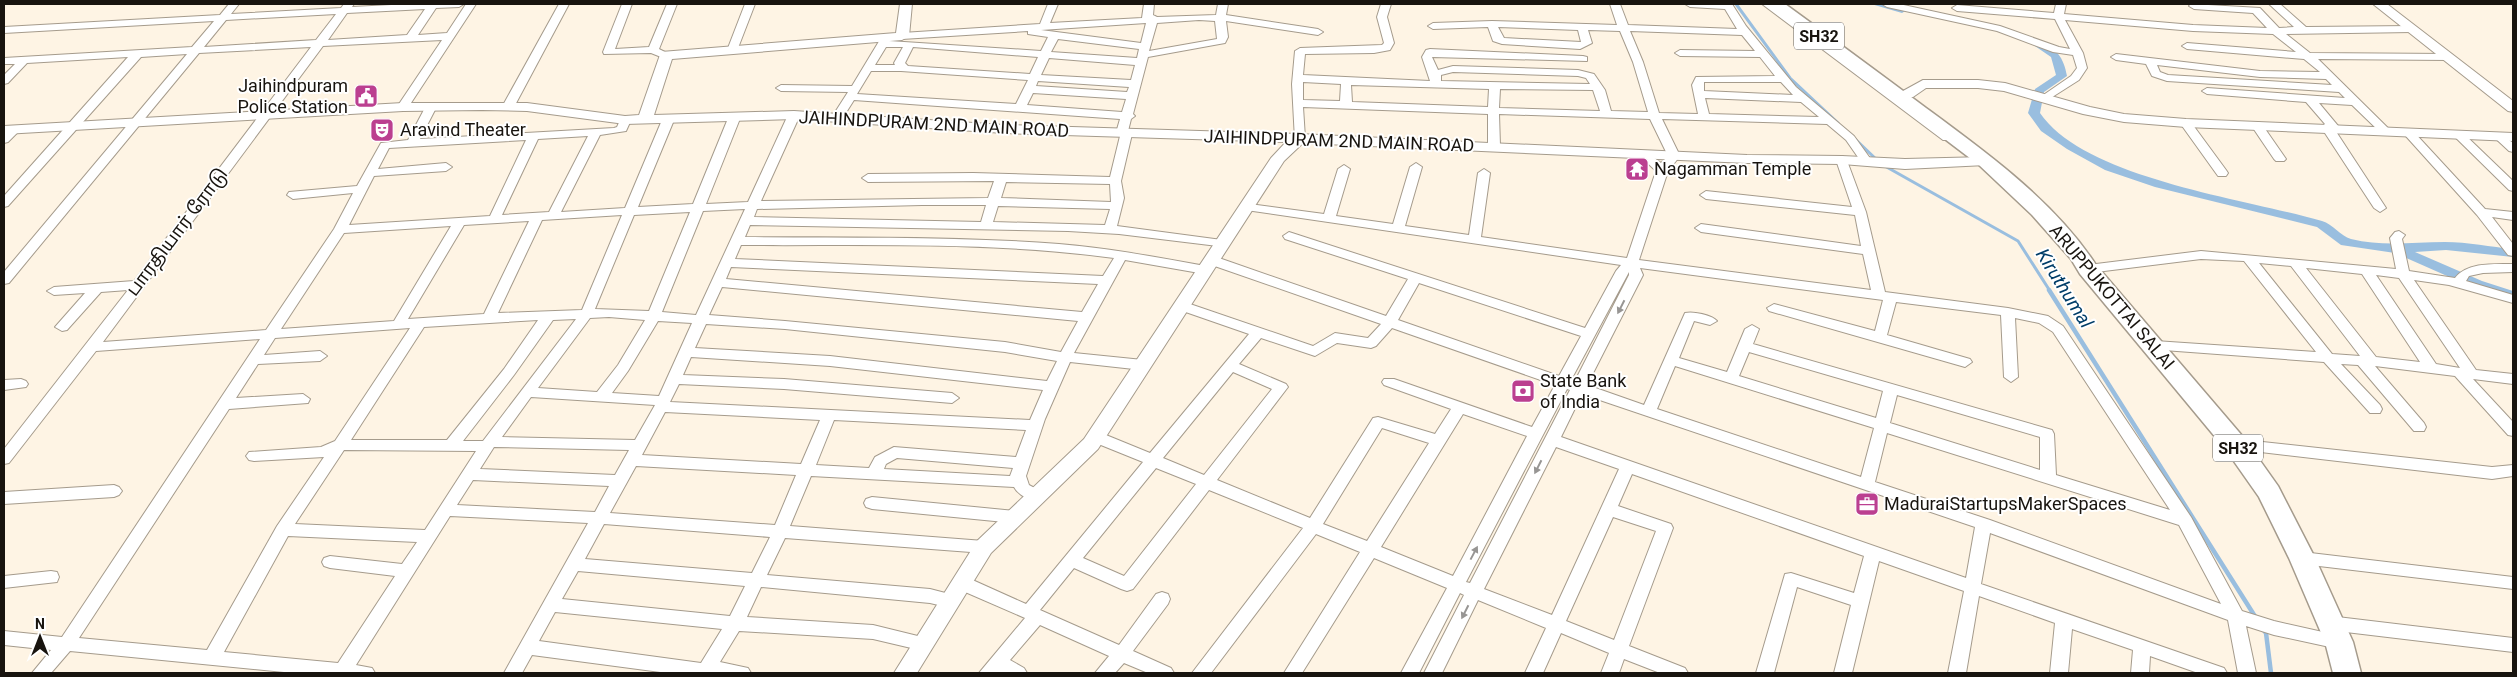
<svg xmlns="http://www.w3.org/2000/svg" width="2517" height="677" font-family="Roboto,'Noto Sans Tamil',sans-serif">
	<style>
		.lines { fill: none; stroke-linecap: round; stroke-linejoin: round }
		.stream-far1 { stroke: #99bedf; stroke-width: 3 }
		.stream { stroke: #99bedf; stroke-width: 4.5 }
		.canal { fill: #99bedf; fill-rule: evenodd }
		.minor-casing { stroke: #a59b8c; stroke-width: 2 }
		.tertiary-casing { stroke: #a59b8c; stroke-width: 2 }
		.primary-casing { stroke: #a59b8c; stroke-width: 3 }
		.minor { fill: #fff; fill-rule: evenodd }
		.tertiary { fill: #fff; fill-rule: evenodd }
		.primary { fill: #fff; fill-rule: evenodd }
		.oneway { fill: #979593 }
		.labels { text-anchor: middle; stroke-width: 4; stroke-linejoin: round; paint-order: stroke }
		.shield { fill: #fff; stroke: #5d5a57; stroke-width: 1 }
		.shield-label { font-size: 16px; font-weight: bold; fill: #18140f }
		.poi-label { font-size: 18px; fill: #18140f; stroke: #fff; text-anchor: start }
		.street-label { font-size: 18px; fill: #18140f; stroke: #fff }
		.water-label { font-size: 19px; font-style: italic; fill: #003d68; stroke: #fff }
	</style>
	<rect width="100%" height="100%" fill="#fef4e4"/>
	<g class="lines">
		<path class="stream-far1" d="M1736 4 1790 78 1838 123
			M1854 138 1878 161
			M1883 165 2018 241 2050 291"/>
		<path class="stream" d="M2049 290 2256 618
			M2262 628 2266 633 2271 673"/>
		<path class="canal" d="M1871 4H1888L1907 10 1902 13Z
			M2037 41C2056 46 2064 58 2067 76L2044 92 2040 113C2085 179 2247 199 2322 221 2333 224 2340 236 2351 239 2383 247 2413 242 2445 242 2468 242 2491 247 2513 249V257L2446 250 2415 252 2482 281 2513 291V299L2472 287 2395 253 2341 245 2317 227 2155 187 2105 170 2067 149 2041 131 2028 113 2035 89 2056 75 2051 57 2032 44Z"/>
		<g class="minor-casing">
			<path id="minor" d="M229 4H239L231 14 341 8 344 4H354L352 7 411 4H464L459 7 436 8 418 35 447 33 466 4H476L407 109 403 110 397 107 442 40 323 46 103 342 266 330 334 229 353 193 293 199 287 195 289 192 357 186 381 143 408 140 427 104H435L437 106 420 139 614 128 617 127 621 118H629L631 120 626 131 600 135 561 212 625 208 662 120 668 117 674 120 638 207 693 204 729 116 735 113 741 116 706 204 748 202 788 115 794 112 800 115 761 201 988 198 994 181 868 182 862 178 868 174 973 173 1110 177 1120 136 1116 133 1120 119 854 100 842 119 838 120 832 117 848 92 781 91 776 88 781 85 852 86 881 38 886 35 891 38 889 41 1041 51 1048 37 1028 34V31L902 39 897 36 902 33 1040 24 1048 4H1058L1050 23 1142 18 1144 4H1154L1153 15 1157 17 1216 15 1218 4H1228L1226 15 1318 29 1323 32 1318 35 1226 21 1228 37 1225 43 1148 57 1133 114 1135 116 1131 119 1128 131 1132 134 1121 181 1124 198 1117 226 1222 240 1228 244 1226 247 1119 234 1068 231 750 225 745 237C849 238 955 236 1059 244 1108 248 1156 257 1205 266L1211 270 1205 274 1125 260 1074 353 1143 360 1150 365 1143 370 1070 362 1045 419 1026 476 1029 485 1042 492 1045 496 1042 500C1033 503 1019 496 1014 487L811 476 790 526 984 541 990 543 992 547 990 551 984 553 785 538 767 575 930 589 957 596 959 601 957 606 951 608 930 603 761 587 747 617 873 625 930 639 933 644 930 649 924 651 873 639 739 631 720 662 748 668 751 673H668L532 655 522 673H504L588 523 450 516 356 665 372 668 375 673H294L70 651 51 673H32L51 650 4 645V631L62 637 260 339 96 351 9 463 4 464V449L128 290 101 292 67 330 62 331 55 327 85 293 54 295 47 291 54 287 134 281 311 47 199 53 9 283 4 284V272L187 54 141 57 8 206 4 207V196L128 57 27 63 8 83 4 84V75L15 64H4V58L192 47 214 21 4 33V27L220 15ZM425 9 407 35 328 40 347 13ZM336 14 316 40 204 47 226 20ZM1199 20 1215 21 1217 39 1149 51 1157 23ZM1146 23 1141 43 1041 30ZM1058 39 1139 49 1137 58 1051 52ZM886 47H903L894 63 895 65H875ZM913 47 1038 57 1030 74 908 66 905 63ZM1049 58 1135 65 1131 80 1041 75ZM871 71H901L1028 80 1016 104 857 94ZM1038 81 1129 87 1127 92 1036 86ZM1033 93 1126 99 1122 112 1027 105ZM588 136 549 212 502 215 538 139ZM526 140 490 216 349 225 374 176 446 171 452 167 446 163 378 169 389 148ZM1006 182 1110 184 1111 202 1001 198ZM922 205H986L981 222 754 217 757 209ZM998 206 1110 209 1105 225 993 222ZM745 209 696 315 662 312 703 211ZM690 212 649 311 595 309 634 215ZM622 215 582 310 498 313 542 220ZM529 221 484 314 408 319 464 225ZM451 226 394 321 281 329 344 233ZM741 245C865 246 990 241 1114 258L1103 276 735 259ZM731 267 1098 284 1082 312 726 279ZM722 287 1078 321 1061 352 1005 342 785 321 709 315ZM609 317 645 320 618 365 597 392 538 388 590 318ZM576 319 483 441H463L514 375 553 320ZM538 320 504 369 447 440H351L424 327ZM658 321 692 323 659 396 612 393 628 371ZM706 324 785 329 1005 352 1057 361 1047 381 830 356 695 348ZM410 328 335 441 321 447 249 452 246 456 249 460 254 461 324 457 277 526 207 650 79 638 229 409 308 403 310 399 303 394 236 398 258 364 320 361 327 356 320 351 264 355 275 338ZM691 357 830 366 1043 390 1030 420 670 402 679 384 784 389 952 403 959 398 952 393 784 379 683 375ZM531 397 655 405 635 440 502 437ZM665 412 820 420 801 464 642 455ZM834 420 1026 430 1016 457 894 447 875 457 869 468 816 465ZM494 447 629 450 615 475 480 469ZM344 450 476 451 425 530 295 524ZM897 458 1013 468 1010 476 884 469 886 464ZM636 466 796 475 775 525 610 513ZM473 480 609 486 595 512 457 505ZM604 524 770 537 752 573 585 559ZM288 536 417 542 402 564 330 556 324 558 322 562 324 566 330 568 395 576 338 663 224 652ZM578 571 745 586 730 616 562 599ZM555 612 722 629 701 663 539 641Z
				M559 4H569L514 107 512 109H504L502 107Z
				M622 4H632L615 49 649 47 667 4H677L659 49 665 52V56L661 57 651 53 604 54 603 52Z
				M745 4H755L738 48 733 51 729 50 728 48Z
				M1381 4H1391L1387 17 1394 43 1390 50 1374 53 1305 54 1303 75 1430 81 1422 57 1426 50 1430 49 1583 56 1587 57V61L1432 57 1438 70 1453 66 1578 70 1594 74 1605 90 1611 111 1648 112 1633 62 1620 31 1588 30 1592 43 1580 49 1502 44 1493 41 1488 27 1433 29 1428 26 1433 23 1492 21 1617 25 1610 4H1620L1628 25 1737 29 1725 9 1690 7 1685 4H1732L1746 26 1796 87 1854 136 1872 161 1870 163H1862L1846 140 1827 124 1662 119 1680 156 1668 171 1639 260 1871 290 1863 254 1701 232 1695 228 1701 224 1861 246 1855 215 1706 199 1700 195 1706 191 1852 207 1836 160 1842 156 1846 158 1866 212 1885 292 2008 308 2048 316 2063 326 2191 517 2242 611 2274 621 2345 637 2348 642 2345 647 2339 649 2274 635 2246 626 2256 673H2238L2228 620 1990 533 1981 584 2224 668 2227 673H2198L2150 656 2149 673H2131L2133 650 2072 629 2068 673H2050L2055 623 1979 596 1966 673H1948L1964 591 1879 561 1852 673H1834L1851 605 1797 587 1774 673H1756L1785 574 1791 573 1854 593 1864 556 1632 474 1618 506 1671 524 1673 528 1629 646 1685 668 1688 673H1660L1624 659 1619 673H1601L1609 653 1561 633 1543 673H1525L1546 628 1478 600 1442 673H1424L1464 595 1460 593 1419 673H1401L1447 588 1374 558 1302 673H1284L1360 552 1316 534 1211 673H1192L1303 528 1209 490 1133 589 1127 591 1121 589 1074 568 1040 610 1119 645 1156 594 1162 592 1168 594 1170 599 1168 604 1133 651 1171 668 1174 673H1148L1124 663 1115 673H1095L1109 656 1040 625 1010 660 1024 668 1027 673 1000 672 979 673 1025 618 956 588 954 583 956 578 962 577 968 578 1026 604 1143 462 1091 441 1089 437 1091 433H1101L1150 453 1249 334 1177 309 1175 306 1177 303H1187L1313 346 1335 333 1368 338 1381 324 1206 263 1205 260 1206 257H1216L1386 316 1408 279 1285 239 1283 236 1289 232 1585 328 1616 271 1621 265 1246 210 1240 206 1242 203 1324 214 1338 169 1344 165 1350 169 1336 216 1393 224 1410 167 1416 163 1422 167 1405 226 1469 235 1478 173 1484 169 1490 173 1481 237 1627 258 1656 171 1639 155 1645 151 1661 163 1668 156 1650 119 1499 114 1500 146 1494 149 1488 146V114L1303 107 1305 138 1299 141 1295 140 1292 84 1295 51 1300 48 1382 45 1384 43 1377 17ZM1498 27 1578 30 1581 42 1504 38ZM1630 31 1742 35 1755 51 1680 50 1675 53 1680 56 1760 57 1775 76 1696 77 1692 85 1698 114 1659 113 1643 62ZM1453 72 1578 76 1586 78 1590 84 1441 81V75ZM1303 82 1341 84 1340 101 1303 100ZM1704 82H1781L1793 95 1704 91ZM1351 85 1489 89 1488 107 1352 102ZM1500 89 1593 90 1600 111 1499 108ZM1705 98 1801 102 1819 117 1709 114ZM1640 268 1883 300 1875 331 1774 304 1767 308 1769 311 1965 367 1972 362 1970 359 1887 335 1896 302 2001 315 2004 377 2011 382 2018 377 2015 318 2039 323 2053 332 2170 510 2056 475 2054 434 2052 430 1753 344 1759 329 1752 325 1745 329 1727 372 1679 358 1694 321 1710 325 1717 321C1712 315 1693 311 1685 313L1644 405 1587 385 1643 275ZM1629 272V275L1575 381 1571 380ZM1419 283 1581 336 1559 376 1398 320ZM1392 328 1555 385 1532 427 1394 379H1384L1382 382 1384 385 1451 409 1435 434 1378 417 1373 418 1310 518 1217 480 1288 387 1286 384 1239 364 1261 338 1315 356 1337 343 1371 348 1376 346ZM1749 352 1883 391 1876 418 1739 376ZM1675 366 1874 428 1861 477 1657 409ZM1233 372 1272 389 1204 475 1163 458ZM1567 389 1570 390 1470 583 1466 582ZM1582 394 1975 527 1966 578 1561 437ZM1897 395 2040 437V470L1890 423ZM1463 414 1527 436 1453 576 1381 547ZM1382 428 1429 443 1367 541 1323 524ZM1887 433 2179 525 2221 604 1990 520 1875 482ZM1556 447 1619 469 1552 615 1484 589ZM1156 468 1196 484 1124 576 1083 558ZM1613 517 1656 531 1614 640 1566 621Z
				M1762 4H1773L1951 136V140H1943Z
				M1882 4H1899L2000 26 2059 47 2070 49 2055 19 1957 11 1952 8 1957 5 2054 13 2056 4H2066L2064 14 2193 25 2267 28 2253 13 2194 9 2189 6 2191 4 2260 8 2279 28 2294 27 2269 4H2280L2306 27 2412 26 2417 29 2412 32 2286 34 2310 53 2449 54 2454 57 2449 60 2318 59 2391 131 2385 134 2381 133 2352 105 2319 103 2339 127 2335 130 2386 208 2380 212 2374 208 2321 127 2325 124 2306 102 2207 94 2202 91 2207 88 2345 98 2339 92 2167 81 2152 76 2146 64 2116 60 2111 57 2116 54 2260 71 2320 72 2304 59 2187 49 2182 46 2187 43 2296 52 2273 34 2193 31 2065 20 2083 53 2087 68 2079 80 2046 101 2040 98 2042 96 2071 76 2077 68 2073 55 2053 52 1997 31 1887 7ZM2157 65 2260 77 2326 79 2332 85 2168 75 2160 72Z
				M2186 120 2190 121 2226 170 2228 173 2226 176H2218L2180 123Z
				M2257 122 2261 123 2286 159 2284 161H2276L2274 159 2251 125Z
				M14 127 20 130 8 142 4 143V134Z
				M2408 129 2412 130 2485 209 2513 212V220L2492 217 2513 244V256L2508 255 2477 215 2404 134 2402 132Z
				M2458 131 2462 132 2513 181V191L2509 190 2454 136V132Z
				M2499 133 2513 143V152L2509 151 2495 138 2493 136Z
				M2399 231 2405 235 2402 239 2409 271 2455 278C2467 262 2494 264 2513 264V272L2483 273 2469 276 2466 281 2513 295V303L2449 285 2414 280 2476 370 2513 374V384L2473 379 2513 422V436L2508 435 2455 376 2375 366 2424 423 2426 427 2424 431H2414L2358 365 2341 364 2380 405 2382 409 2380 413H2370L2324 362 2150 349 2148 346 2150 343 2155 341 2316 352 2244 261 2201 259 2088 273 2082 269 2088 265 2201 251 2396 269 2390 238 2395 232ZM2259 263 2291 266 2360 356 2332 354ZM2306 268 2362 274 2420 362 2376 357ZM2376 275 2399 278 2460 368 2436 364Z
				M21 379 26 381 28 384 26 387 4 390V380Z
				M2235 439 2492 467 2513 465V476L2492 479 2235 449 2230 448 2228 444 2230 440Z
				M114 485 119 487 122 491 119 495 114 497 4 504V492Z
				M872 497 1015 511 1021 513 1023 517 1021 521 1015 523 872 509 866 507 864 503 866 499Z
				M2302 552 2513 577V589L2302 564 2296 562 2294 558 2296 554Z
				M51 571 57 572 59 577 57 582 4 588V576Z
				M2329 616 2513 638V652L2329 630 2323 628 2321 623 2323 618Z"/>
		</g>
		<g class="tertiary-casing">
			<path id="tertiary" d="M900 4H912L909 36 902 40 672 59 654 115 794 111 1004 125 1299 134 1747 155 1842 156 1905 159 1986 157 1993 161 1986 165 1905 169 1842 164 1747 163 1303 143 1284 161 1098 449 991 553 917 673H894L977 541 1084 439 1271 158 1286 142 1004 133 794 119 625 124 527 111 482 110 403 111 4 134V126L403 103H527L625 116 639 115 661 52 896 33Z
				M2373 4H2387L2513 101V112L2508 111Z
				M1923 80H1978L2005 83 2090 107 2124 114 2186 119 2513 133V141L2186 127 2124 122 2083 114 2004 91 1978 88H1926L1913 97H1903L1901 94 1903 91Z"/>
		</g>
		<g class="primary-casing">
			<path id="primary" d="M1767 4H1785C1832 38 1879 73 1926 108 1986 152 2055 202 2096 265L2244 438 2278 486 2315 558 2353 642 2361 673H2333L2325 642 2289 558 2259 497 2226 450 2080 274 2071 259 2032 215 1979 165Z"/>
		</g>
		<use href="#minor" class="minor"/>
		<use href="#tertiary" class="tertiary"/>
		<use href="#primary" class="primary"/>
	</g>
	<defs><path id="oneway-solid" d="M-6-.8H1V-3.2L6.5 0L1 3.2V.8H-6Z" transform="scale(1.25)"/></defs>
	<g class="oneway">
		<use href="#oneway-solid" transform="translate(1621 307) rotate(117)"/>
		<use href="#oneway-solid" transform="translate(1538 467) rotate(117)"/>
		<use href="#oneway-solid" transform="translate(1474 553) rotate(-62)"/>
		<use href="#oneway-solid" transform="translate(1465 612) rotate(117)"/>
	</g>
	<defs>
		<g id="civic-square" transform="scale(1.25)"><rect x="-9" y="-9" width="18" height="18" rx="4" fill="#bb3f90" stroke="#fff"/><path d="M-.6-6.5H3V-4.5H.6V-3L4-1V1h2V6H-6V1h2V-1L-.6-3ZM-1.2 2.5V6h2.4V2.5Z" fill="#fff"/></g>
		<g id="theatre-square" transform="scale(1.25)"><rect x="-9" y="-9" width="18" height="18" rx="4" fill="#bb3f90" stroke="#fff"/><path d="M-5-5.5Q0-4 5-5.5V0Q5 5 0 6Q-5 5-5 0ZM-3.3-2.5H-1v1.5H-3.3ZM1-2.5H3.3v1.5H1ZM-2.8 1Q0 5.5 2.8 1Z" fill="#fff"/></g>
		<g id="temple-square" transform="scale(1.25)"><rect x="-9" y="-9" width="18" height="18" rx="4" fill="#bb3f90" stroke="#fff"/><path d="M0-6L5-2H3V0L6.5 2.5H4V6H1.5V3h-3V6H-4V2.5H-6.5L-3 0V-2H-5Z" fill="#fff"/></g>
		<g id="bank-square" transform="scale(1.25)"><rect x="-9" y="-9" width="18" height="18" rx="4" fill="#bb3f90" stroke="#fff"/><path d="M-6-4H6V4H-6ZM0-2.3a2.3 2.3 0 1 0 0 4.6a2.3 2.3 0 1 0 0-4.6Z" fill="#fff"/></g>
		<g id="office-square" transform="scale(1.25)"><rect x="-9" y="-9" width="18" height="18" rx="4" fill="#bb3f90" stroke="#fff"/><path d="M-6-3h4V-5.5h4V-3h4V5H-6ZM-1-4.5V-3h2v-1.5ZM-6 0V1H6V0Z" fill="#fff"/></g>
	</defs>
	<g fill-rule="evenodd">
		<use href="#civic-square" x="366" y="96"/>
		<use href="#theatre-square" x="382" y="130"/>
		<use href="#temple-square" x="1637" y="169"/>
		<use href="#bank-square" x="1523" y="391"/>
		<use href="#office-square" x="1867" y="504"/>
	</g>
	<g class="labels">
		<g class="shield">
			<rect x="1794" y="22.5" width="50" height="27" rx="4"/>
			<rect x="2213" y="434.5" width="50" height="27" rx="4"/>
		</g>
		<g class="shield-label">
			<text x="1819" y="42">SH32</text>
			<text x="2238" y="454">SH32</text>
		</g>
		<g class="poi-label">
			<text x="348" y="92" text-anchor="end">Jaihindpuram<tspan x="348" dy="21">Police Station</tspan></text>
			<text x="400" y="136">Aravind Theater</text>
			<text x="1654" y="175">Nagamman Temple</text>
			<text x="1540" y="387">State Bank<tspan x="1540" dy="21">of India</tspan></text>
			<text x="1884" y="510">MaduraiStartupsMakerSpaces</text>
		</g>
		<g class="street-label">
			<text transform="translate(934 124) rotate(3)" y="6">JAIHINDPURAM 2ND MAIN ROAD</text>
			<text transform="translate(1339 141) rotate(2)" y="6">JAIHINDPURAM 2ND MAIN ROAD</text>
			<text transform="translate(177 232) rotate(-53)" y="6">பாரதியார் ரோடு</text>
			<text transform="translate(2112 297) rotate(50)" y="6">ARUPPUKOTTAI SALAI</text>
		</g>
		<g class="water-label">
			<text transform="translate(2065 288) rotate(58)" y="7">Kiruthumal</text>
		</g>
	</g>
	<rect width="2517" height="677" fill="none" stroke="#18140f" stroke-width="10"/>
	<g transform="translate(40 637)" stroke="#ffffff" stroke-width="4" paint-order="stroke">
	<path d="M0-4L9 19L0 12L-9 19Z" fill="#18140f"/>
	<text y="-8" font-size="14" font-weight="bold" text-anchor="middle" fill="#18140f">N</text>
	</g>
</svg>
